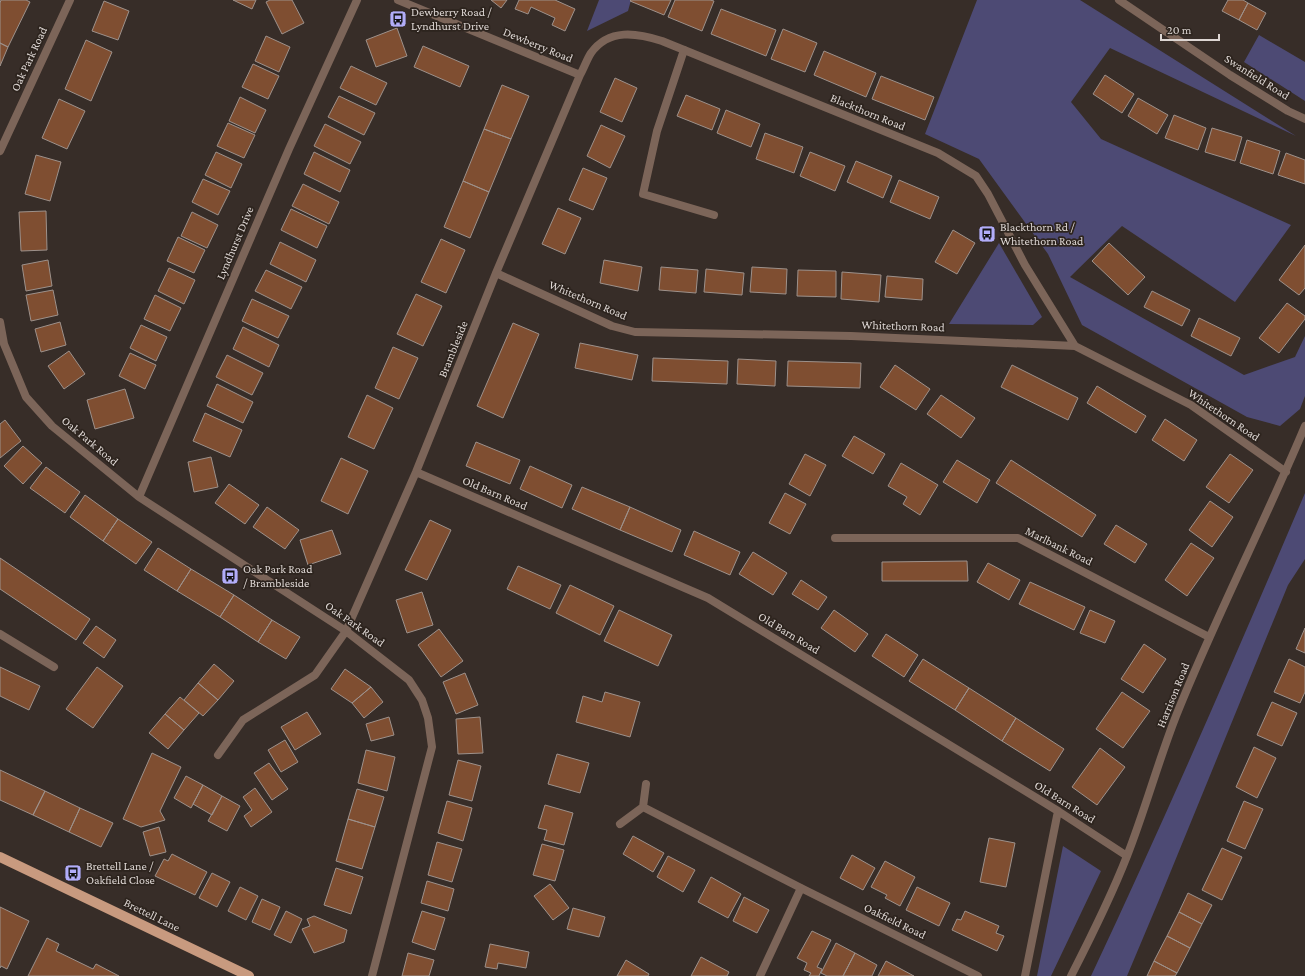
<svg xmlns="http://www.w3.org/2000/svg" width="1305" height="976" font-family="'Crimson Pro',serif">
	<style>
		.green { fill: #4d4a74 }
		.building { fill: #7f4e31; stroke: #9d918b }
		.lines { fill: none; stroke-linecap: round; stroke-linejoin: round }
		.lane { stroke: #7c6559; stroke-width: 8 }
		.street { stroke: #7c6559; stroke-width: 8 }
		.primary { stroke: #c89a7f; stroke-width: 10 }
		.labels { text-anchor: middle; stroke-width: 3.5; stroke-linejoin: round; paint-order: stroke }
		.poi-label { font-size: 12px; fill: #ddd6d3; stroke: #2d241e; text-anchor: start }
		.street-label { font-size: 12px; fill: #ddd6d3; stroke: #2d241e }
	</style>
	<rect width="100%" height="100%" fill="#372d28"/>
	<path class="green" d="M599 0H631L628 11 587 31Z
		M977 0H1080L1296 136 1110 48 1071 102 1101 139 1291 225 1235 302 1122 226 1070 277 1244 375 1295 357 1305 336V396L1300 409 1280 426 1247 417 1082 325 1048 254 979 159 925 134Z
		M1259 35 1305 62V101L1244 62Z
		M999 243 1042 317 1033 325 949 324Z
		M1305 493V559L1288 585 1159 900 1127 976H1091C1166 817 1236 655 1305 493Z
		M1063 846 1101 871 1051 976H1037Z"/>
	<path class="building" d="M1 0H26L30 2 8 47 0 43V3Z
		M233 0H256L252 9Z
		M270 0H292L304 23 282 34 266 2Z
		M491 0H507L501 8Z
		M519 0H555L575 9 565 31 552 25 555 18 531 7 528 14 515 9Z
		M631 0H671L664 15 630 1Z
		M675 0H710L714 1 702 31 668 17Z
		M1228 0H1243L1248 3 1239 20 1222 11Z
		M104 1 129 11 118 40 92 31Z
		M1248 3 1266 13 1257 30 1239 20Z
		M721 9 776 30 766 56 711 34Z
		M397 28 407 56 376 67 366 40Z
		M783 29 817 43 805 72 771 59Z
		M266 36 290 47 279 72 255 61Z
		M86 40 112 52 91 101 65 89Z
		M0 43 8 47 0 66Z
		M423 46 469 66 460 87 414 67Z
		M824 51 876 73 866 97 814 75Z
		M253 64 279 76 268 99 242 87Z
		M351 66 387 83 376 105 340 88Z
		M1105 75 1134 94 1122 113 1093 94Z
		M881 76 934 97 925 120 872 99Z
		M615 78 637 88 622 122 600 112Z
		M502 85 529 96 511 139 484 129Z
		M686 95 720 109 712 130 677 116Z
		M339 96 375 113 364 135 328 117Z
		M240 97 266 110 255 133 229 121Z
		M1138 98 1168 115 1157 134 1128 116Z
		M59 99 85 111 67 149 42 138Z
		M726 110 760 124 751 147 717 133Z
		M1174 115 1206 128 1198 150 1165 138Z
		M228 123 255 135 244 158 217 146Z
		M325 124 361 142 350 164 314 146Z
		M601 125 625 136 610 168 587 156Z
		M1212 128 1242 137 1235 161 1205 152Z
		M484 129 511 139 489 192 463 181Z
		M765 133 803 147 794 173 756 159Z
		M1247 140 1280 151 1273 174 1240 163Z
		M216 152 242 164 231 188 205 175Z
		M314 152 350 170 340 192 304 174Z
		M810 152 845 166 835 191 800 176Z
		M1286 153 1305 160V184L1278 175Z
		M36 155 61 162 50 201 25 194Z
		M856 161 892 176 883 198 847 182Z
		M583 168 607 178 593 210 569 200Z
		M203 179 230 191 218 215 192 202Z
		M899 180 939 197 930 219 890 202Z
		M463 181 489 192 470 238 444 227Z
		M303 184 339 202 329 224 292 206Z
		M558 208 581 218 565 254 542 244Z
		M291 209 327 226 317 248 281 230Z
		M46 211 47 250 21 251 19 212Z
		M192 212 218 225 207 248 181 236Z
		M953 230 975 243 957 274 935 262Z
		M178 237 205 250 194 273 167 261Z
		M441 239 465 250 446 293 421 282Z
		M280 242 316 260 306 282 270 264Z
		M1109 243 1145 277 1128 295 1092 261Z
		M1305 245V288L1299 295 1279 280Z
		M48 260 52 286 26 291 22 265Z
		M604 260 642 267 638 291 600 283Z
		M661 267 698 270 696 293 659 290Z
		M752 267 787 269 786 294 750 292Z
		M169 268 195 280 184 304 158 291Z
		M706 269 744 273 742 295 704 292Z
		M266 270 302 287 291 309 255 291Z
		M798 270 836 271V297L797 296Z
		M842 272 881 275 879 302 841 299Z
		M887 276 923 279 922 300 885 297Z
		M53 290 58 315 31 321 26 295Z
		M1152 291 1190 310 1182 326 1144 307Z
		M416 294 442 306 423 346 397 334Z
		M155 295 181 308 170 331 144 319Z
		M252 299 289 316 278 338 242 321Z
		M1287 303 1305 316V319L1279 353 1259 338Z
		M1199 318 1240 338 1231 356 1191 336Z
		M60 322 66 345 41 352 35 329Z
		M513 323 539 334 503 418 477 406Z
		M141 325 167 337 156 361 130 348Z
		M243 327 279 345 269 367 233 349Z
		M580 343 638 355 632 380 575 368Z
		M393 347 418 358 399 399 375 388Z
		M69 351 85 374 64 389 48 366Z
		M130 353 156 365 145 389 119 376Z
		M227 355 263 373 252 395 216 377Z
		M653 358 728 361 727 384 652 381Z
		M738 359 776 361 775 386 737 384Z
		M788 361 861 363 860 388 787 386Z
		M895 365 930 389 916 410 880 387Z
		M1012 365 1078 398 1068 420 1001 387Z
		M217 384 253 402 243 423 207 406Z
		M1097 386 1146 416 1136 433 1087 403Z
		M125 389 134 418 95 429 87 400Z
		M367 395 393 408 374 449 348 437Z
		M941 395 975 418 961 438 927 414Z
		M205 413 242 430 230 457 193 441Z
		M1165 419 1197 440 1184 461 1152 440Z
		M5 420 21 441 0 458V424Z
		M854 436 885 454 873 474 842 456Z
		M476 442 520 460 510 484 466 466Z
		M23 446 42 463 23 484 4 466Z
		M805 454 826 465 810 496 789 484Z
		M1230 454 1253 470 1229 503 1206 487Z
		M211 457 218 487 194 492 188 462Z
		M341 458 368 471 348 514 321 501Z
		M957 460 990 480 977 503 943 482Z
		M1011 460 1096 515 1082 537 996 483Z
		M901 463 938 485 920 515 903 504 907 497 888 486Z
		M530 466 572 485 562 508 520 489Z
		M46 467 80 492 65 513 30 488Z
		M229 484 259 505 245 524 215 503Z
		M582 487 630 507 620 530 572 509Z
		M785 493 806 504 790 534 769 523Z
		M85 495 118 519 103 541 70 517Z
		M1210 501 1233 517 1212 547 1189 530Z
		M267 507 299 530 285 549 253 527Z
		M630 507 681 530 672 552 620 530Z
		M118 519 152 542 136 564 103 541Z
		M430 520 451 530 427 580 405 570Z
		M1116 525 1147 544 1135 563 1104 544Z
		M332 530 341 554 308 565 300 540Z
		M694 531 740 552 730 575 684 555Z
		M1191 543 1214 558 1187 596 1165 580Z
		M158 548 191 569 177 591 144 570Z
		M753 552 787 573 773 595 739 574Z
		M0 558 90 619 76 640 0 589Z
		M967 561 968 581H882V562Z
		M988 563 1020 580 1009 600 977 582Z
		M518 566 561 585 550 609 507 589Z
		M191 569 234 595 220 617 177 591Z
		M801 580 827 597 818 610 792 594Z
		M1030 582 1085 607 1074 630 1019 604Z
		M570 585 614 606 600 635 556 613Z
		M422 592 433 625 407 633 396 600Z
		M234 595 272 620 258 642 220 617Z
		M619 610 672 635 658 666 604 641Z
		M834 610 868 634 855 652 821 628Z
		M1090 610 1115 621 1105 643 1080 633Z
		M272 620 300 637 286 659 258 642Z
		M96 626 116 640 104 658 83 643Z
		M1305 628V653L1296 649Z
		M439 629 463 661 441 677 418 645Z
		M886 634 918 655 904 677 872 656Z
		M1144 644 1166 659 1143 693 1121 679Z
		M923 659 969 688 955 710 909 681Z
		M1289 659 1305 667V692L1300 703 1274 692Z
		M214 664 234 681 218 700 198 683Z
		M0 667 40 686 29 710 0 696Z
		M97 667 123 686 93 728 66 709Z
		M345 669 371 687 352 703 331 689Z
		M465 673 478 705 456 714 443 682Z
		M198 683 218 700 203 716 184 700Z
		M371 687 383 702 364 718 352 703Z
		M969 688 1016 718 1002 741 955 710Z
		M605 692 640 702 630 737 576 722 583 696 602 702Z
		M1122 692 1150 711 1123 748 1096 729Z
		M180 697 199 713 184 730 165 714Z
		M1272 702 1297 713 1282 746 1257 735Z
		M307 712 321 734 295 750 281 727Z
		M165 714 184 730 168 749 149 733Z
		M389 717 394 735 371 741 366 724Z
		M480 717 483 753 458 754 456 719Z
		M1016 718 1064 749 1050 771 1002 741Z
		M285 740 298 762 281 772 268 750Z
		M1254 747 1276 758 1257 798 1236 787Z
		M1100 748 1125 767 1097 805 1072 787Z
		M366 750 395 757 387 791 358 783Z
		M152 753 181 767 160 811 165 820 141 827 123 819Z
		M557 754 589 763 580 793 548 784Z
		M458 760 481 766 472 801 449 795Z
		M269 763 288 789 272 800 254 773Z
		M0 770 45 791 33 815 0 800Z
		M186 776 203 785 191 808 174 798Z
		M203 785 222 796 212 815 193 804Z
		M255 788 272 812 251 827 244 816 252 810 243 797Z
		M357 789 384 797 375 827 348 819Z
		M45 791 80 808 69 832 33 815Z
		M222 796 240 806 227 831 208 821Z
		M447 801 472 808 463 841 438 833Z
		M1244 801 1263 809 1245 849 1227 841Z
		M545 805 573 813 564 845 544 840 547 830 538 828Z
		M80 808 113 823 101 847 69 832Z
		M348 819 375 827 362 869 336 861Z
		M159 827 166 852 150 856 143 832Z
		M633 836 664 853 653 872 623 854Z
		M989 838 1015 843 1006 887 980 882Z
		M437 842 462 849 452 882 428 875Z
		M542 844 564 850 555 881 533 875Z
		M1222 848 1242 857 1222 900 1202 890Z
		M172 854 207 872 195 895 155 876 164 859 168 861Z
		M852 855 875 868 863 890 840 878Z
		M668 856 695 870 683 892 657 877Z
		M885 861 915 877 900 906 885 898 887 895 871 887Z
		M336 868 363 877 351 914 324 905Z
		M212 873 230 882 217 907 199 898Z
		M711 877 741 894 728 918 698 902Z
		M427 881 454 889 448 911 421 903Z
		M550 884 569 908 553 920 534 896Z
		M240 887 258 896 246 920 228 911Z
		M917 887 950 903 939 926 906 910Z
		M1188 893 1212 905 1202 924 1179 912Z
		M744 897 769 910 757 933 733 921Z
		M262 899 280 907 270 930 252 922Z
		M0 907 29 921 7 969 1 966 0 968Z
		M573 908 605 917 599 937 567 929Z
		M286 911 302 919 291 943 274 935Z
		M422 911 445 918 435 950 412 942Z
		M965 911 999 926 996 933 1004 936 997 951 952 930 957 919 961 920Z
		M1179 912 1202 924 1190 948 1167 936Z
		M314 916 347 930 344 942 314 953 302 929 310 926 307 919Z
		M812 931 831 940 817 967 822 969 819 976H809L811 973 804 970 807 963 797 958Z
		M1167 936 1190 948 1177 973 1154 961Z
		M47 938 59 944 56 951 93 969 96 964 119 976H28Z
		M836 943 855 953 843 976H827L821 973Z
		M490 944 529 952 526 968 498 963 497 969 485 967Z
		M408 953 434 960 429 976H402Z
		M855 953 877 965 872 976H843Z
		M701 957 729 972 727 976H691Z
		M626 960 649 974 648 976H617Z
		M886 961 914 976H878Z
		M1154 961 1177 973 1175 976H1147Z"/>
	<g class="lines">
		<path class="lane" d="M684 50 657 131 643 194 714 215"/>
		<path class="street" d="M398 0 580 75
			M1119 0 1230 75 1288 111 1305 119
			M0 151 70 0
			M496 273 612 326 635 332 851 336 1075 346 1191 405 1286 472
			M0 322 4 344 26 397 52 426 139 497 346 631 409 680 422 700 428 718 432 747 372 976
			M416 472 708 598 1058 811 1127 856
			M139 497 289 149 357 0
			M835 538H1018L1209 637
			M0 634 54 667
			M218 755 243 720 315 675 346 631 416 472 496 273 580 75C584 68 587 59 591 53 609 28 637 33 662 41L938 153 976 176 988 194 1025 265 1075 346
			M643 807 801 888 978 976
			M620 824 643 807 646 784
			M760 976 801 888
			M1025 976 1058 811
			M1071 976C1091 937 1111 897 1127 856 1145 810 1158 762 1176 716 1215 618 1264 524 1305 426"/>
		<path class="primary" d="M0 857 249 976"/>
	</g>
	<defs>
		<g id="bus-square" transform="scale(0.9)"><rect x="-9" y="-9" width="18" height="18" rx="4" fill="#b2adf9" stroke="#2d241e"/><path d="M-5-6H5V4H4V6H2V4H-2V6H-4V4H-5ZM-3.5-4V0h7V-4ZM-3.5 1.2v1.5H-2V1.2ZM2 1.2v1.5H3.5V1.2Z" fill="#111"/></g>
	</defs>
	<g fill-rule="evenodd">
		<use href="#bus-square" x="398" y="19"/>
		<use href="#bus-square" x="987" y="234"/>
		<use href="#bus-square" x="230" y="576"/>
		<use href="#bus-square" x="73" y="873"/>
	</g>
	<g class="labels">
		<g class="poi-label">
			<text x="411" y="16">Dewberry Road /<tspan x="411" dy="14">Lyndhurst Drive</tspan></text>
			<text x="1000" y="231">Blackthorn Rd /<tspan x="1000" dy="14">Whitethorn Road</tspan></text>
			<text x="243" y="573">Oak Park Road<tspan x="243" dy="14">/ Brambleside</tspan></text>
			<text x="86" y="870">Brettell Lane /<tspan x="86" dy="14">Oakfield Close</tspan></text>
		</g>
		<g class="street-label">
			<text transform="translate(538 45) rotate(22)" y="4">Dewberry Road</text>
			<text transform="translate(29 59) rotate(-65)" y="4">Oak Park Road</text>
			<text transform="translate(1257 77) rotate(32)" y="4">Swanfield Road</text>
			<text transform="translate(868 112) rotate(22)" y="4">Blackthorn Road</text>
			<text transform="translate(235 243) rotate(-67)" y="4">Lyndhurst Drive</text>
			<text transform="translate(588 300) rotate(23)" y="4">Whitethorn Road</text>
			<text transform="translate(903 326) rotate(2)" y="4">Whitethorn Road</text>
			<text transform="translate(453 349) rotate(-68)" y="4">Brambleside</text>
			<text transform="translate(1224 415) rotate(34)" y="4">Whitethorn Road</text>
			<text transform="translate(90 441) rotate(40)" y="4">Oak Park Road</text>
			<text transform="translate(495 493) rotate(23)" y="4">Old Barn Road</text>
			<text transform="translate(1059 546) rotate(26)" y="4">Marlbank Road</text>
			<text transform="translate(355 624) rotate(35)" y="4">Oak Park Road</text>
			<text transform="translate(789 633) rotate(31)" y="4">Old Barn Road</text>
			<text transform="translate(1173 695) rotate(-68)" y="4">Harrison Road</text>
			<text transform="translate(1065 802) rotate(32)" y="4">Old Barn Road</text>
			<text transform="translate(152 915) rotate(26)" y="4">Brettell Lane</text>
			<text transform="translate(895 921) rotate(26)" y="4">Oakfield Road</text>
		</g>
	</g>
	<path d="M1161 34v6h58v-6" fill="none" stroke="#ddd6d3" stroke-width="2"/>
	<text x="1167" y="34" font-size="12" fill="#ddd6d3" stroke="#2d241e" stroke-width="3" paint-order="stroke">20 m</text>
</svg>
